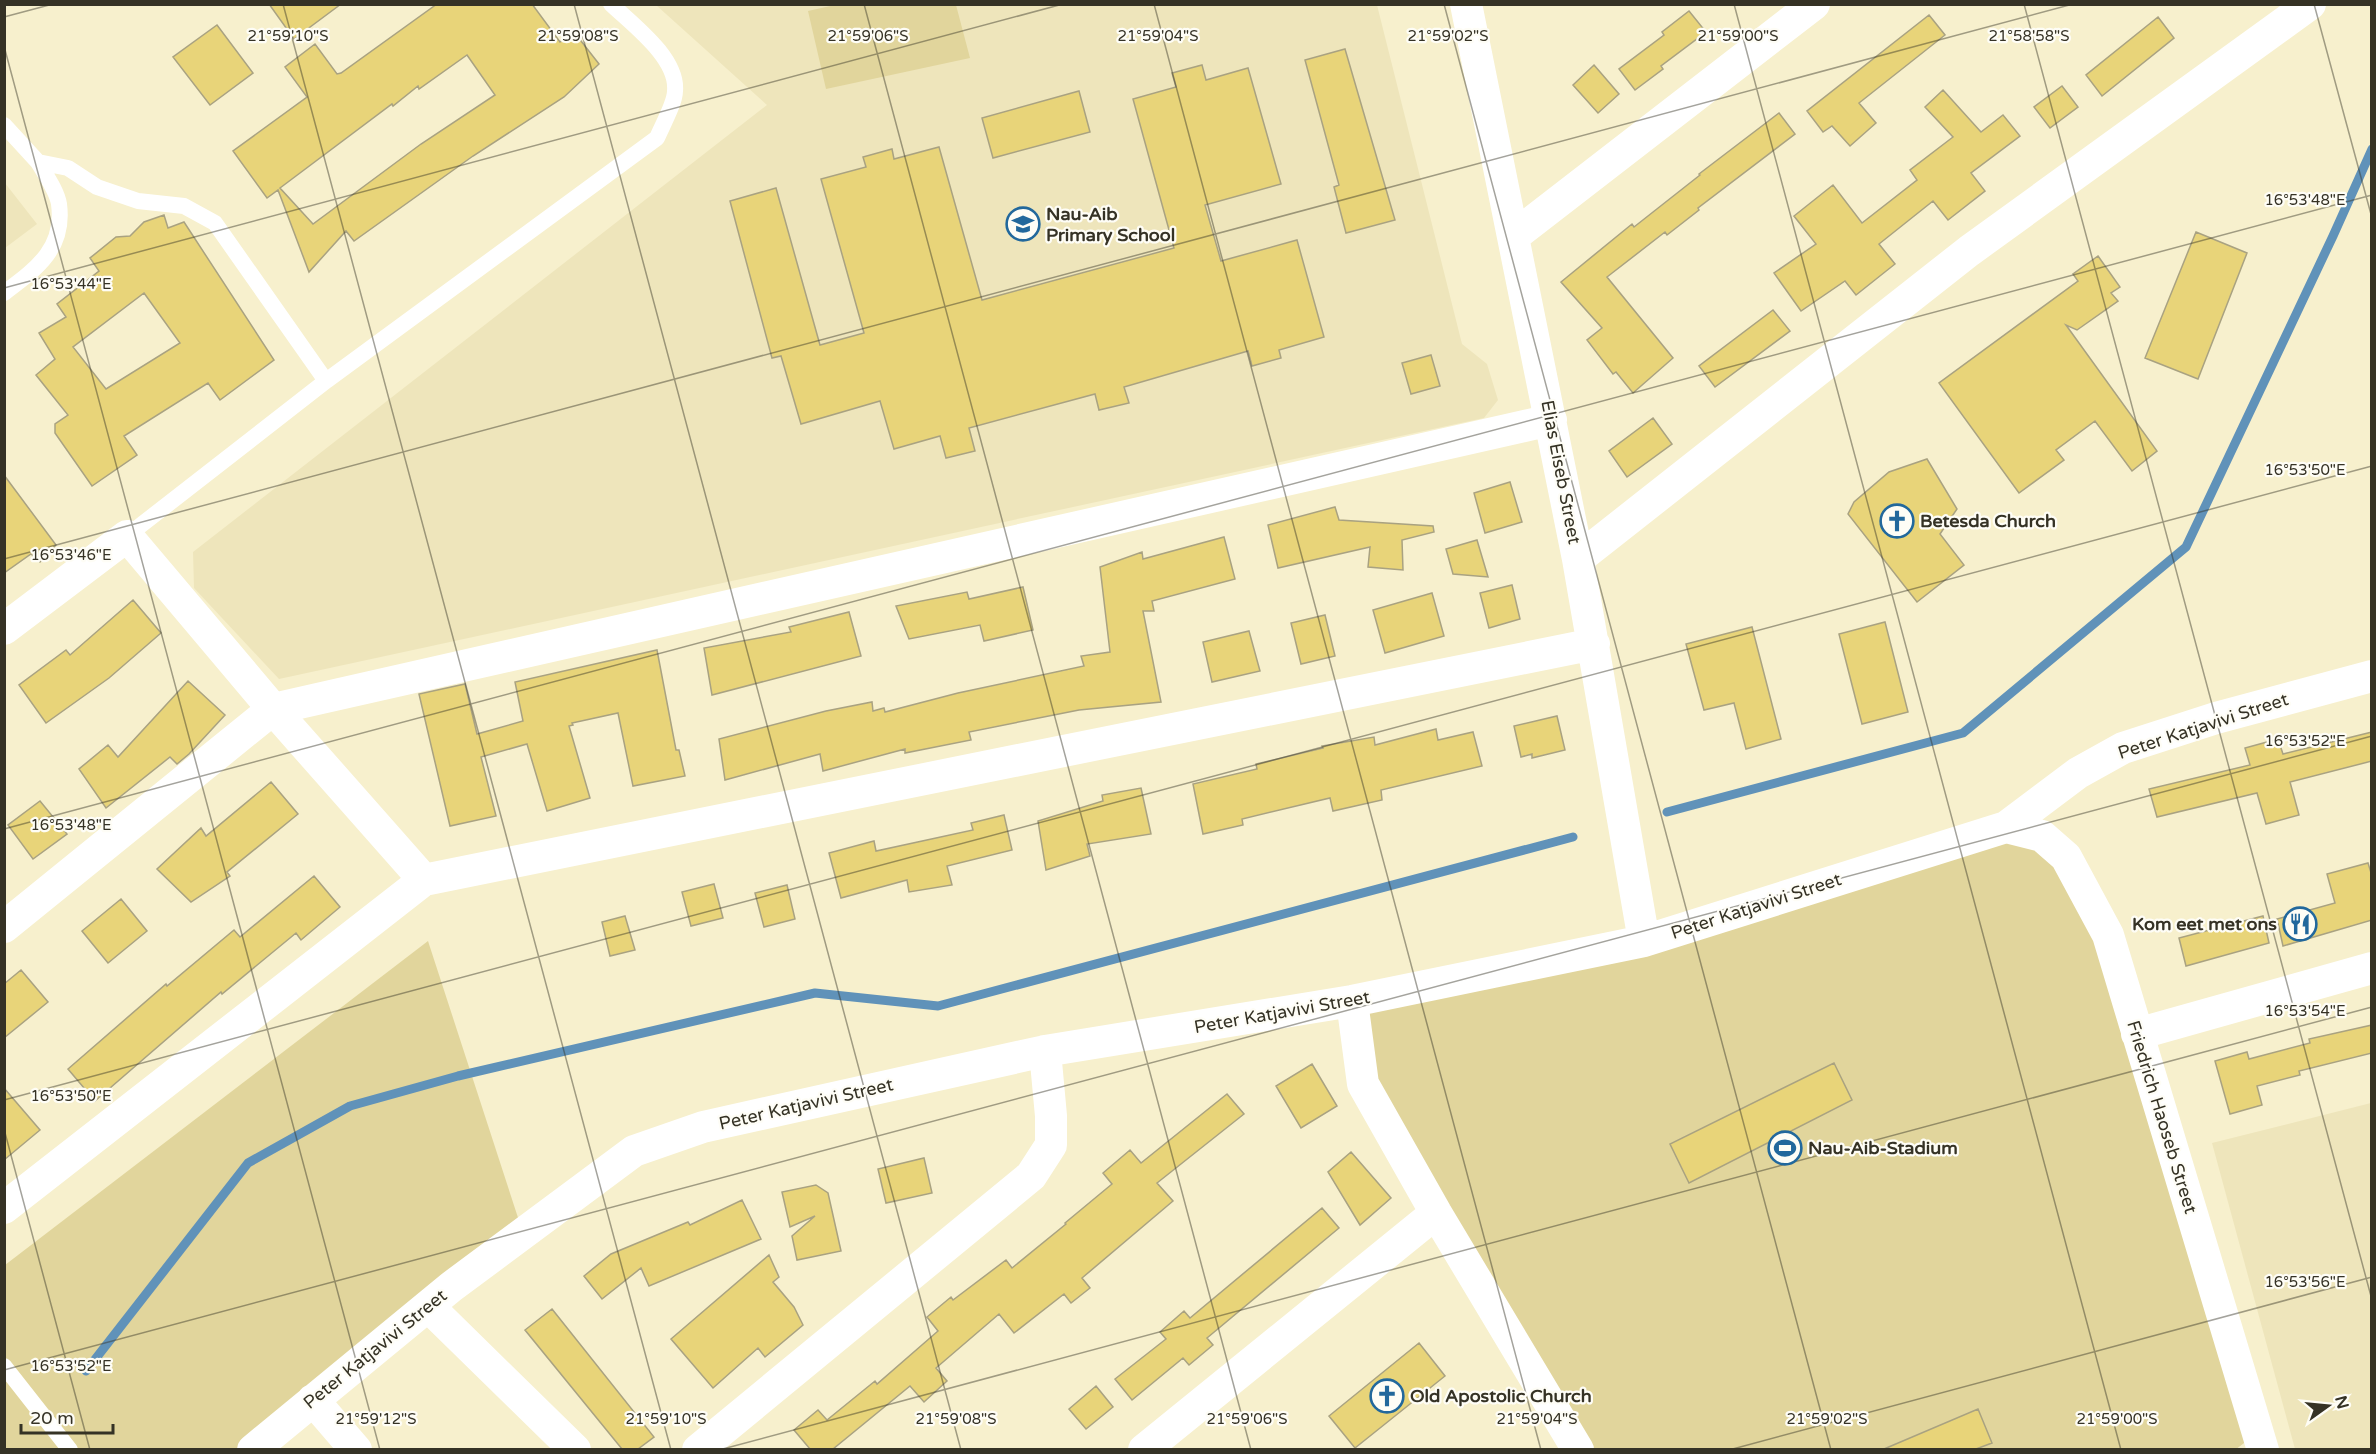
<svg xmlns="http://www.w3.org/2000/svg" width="2376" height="1454" font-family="'Varela Round',sans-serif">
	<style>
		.built { fill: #eee5bb }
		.green { fill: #e1d59c }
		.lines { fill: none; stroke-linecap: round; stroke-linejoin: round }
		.stream { stroke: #6092b9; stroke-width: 9 }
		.building { fill: #e8d479; stroke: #a9a281; stroke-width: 1.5; fill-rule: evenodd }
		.lane { stroke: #fff; stroke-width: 16 }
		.street { stroke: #fff; stroke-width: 32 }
		.ticks { fill: none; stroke: #353225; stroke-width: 1.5; stroke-opacity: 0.45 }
		.labels { text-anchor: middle; stroke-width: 4.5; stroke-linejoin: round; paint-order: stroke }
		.poi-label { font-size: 18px; font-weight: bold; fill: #353225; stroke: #fefdf6; text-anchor: start }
		.street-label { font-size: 18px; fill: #353225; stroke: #fefdf6 }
		.ticks-label { font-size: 15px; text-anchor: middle; fill: #353225; stroke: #fefdf6; stroke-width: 4.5; stroke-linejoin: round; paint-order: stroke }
	</style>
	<rect width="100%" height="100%" fill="#f7f0cd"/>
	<path class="built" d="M656 5H1377L1462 344 1487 364 1498 400 1484 418 279 679 194 588 193 552 767 105Z
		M5 183 37 224 5 248Z
		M2371 1103V1449H2295L2212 1143Z"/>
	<path class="green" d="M835 5H956L970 58 826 89 808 11Z
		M2006 827 2066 857 2257 1433 2235 1450 1578 1449 1363 1084 1352 1001 1644 941Z
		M428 941 523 1233 253 1449 5 1450V1265Z"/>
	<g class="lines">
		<path class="stream" d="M1667 812 1963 733 2186 547 2333 236 2372 149
			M86 1371 248 1163 350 1106 458 1076 815 993 938 1006 1573 837"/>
	</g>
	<path class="building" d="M269 4H341L294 39Z
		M437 4H532L560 42 574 32 599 64 564 97 473 156 354 241 346 231 309 272 278 190 267 198 233 151 307 97 285 67 315 44 337 74 341 73ZM467 55 495 95 421 144 313 224 280 188 392 104 393 106 418 86 419 89Z
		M1689 11 1706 32 1661 66 1663 69 1635 90 1619 69 1664 35 1662 32Z
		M1929 15 1945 35 1859 103 1876 123 1850 146 1832 126 1823 132 1807 111Z
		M2158 17 2174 38 2102 96 2086 75Z
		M217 25 253 73 210 105 173 57Z
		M1345 49 1395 220 1346 233 1334 187 1339 185 1305 60Z
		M1202 65 1206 80 1248 68 1281 184 1205 205 1221 261 1297 240 1324 337 1279 350 1281 358 1252 366 1248 351 1124 387 1129 403 1099 410 1095 394 969 428 975 451 946 458 940 436 894 449 880 401 801 424 781 356 772 358 730 201 776 188 820 345 864 333 821 179 866 167 863 157 892 149 894 159 939 147 982 300 1174 248 1133 99 1176 87 1172 73Z
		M1594 65 1619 94 1598 113 1573 85Z
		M2062 86 2078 107 2050 128 2034 107Z
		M1943 90 1981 132 2003 115 2020 136 1971 173 1985 191 1948 220 1933 201 1879 244 1895 264 1856 295 1845 281 1801 311 1774 273 1816 244 1794 216 1833 185 1862 223 1917 180 1910 170 1953 137 1925 107Z
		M1079 91 1090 132 993 158 982 118Z
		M1779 113 1795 134 1698 208 1699 210 1667 235 1665 232 1607 277 1673 358 1633 393 1616 372 1613 374 1587 340 1602 328 1561 282 1632 224 1634 227 1700 175 1699 174Z
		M164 215 168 228 184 222 274 360 220 400 208 383 124 436 137 455 92 486 55 433V424L68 415 36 375 55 359 39 333 66 317 57 304 99 271 90 258 116 237 130 236 144 222ZM144 293 180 343 106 389 73 347Z
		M2196 232 2247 253 2198 379 2145 358Z
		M2098 256 2120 287 2111 293 2118 301 2077 330 2066 325 2157 451 2132 471 2095 421 2056 450 2064 460 2019 493 1939 383 2078 281 2073 274Z
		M1773 310 1790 331 1715 387 1699 366Z
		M1431 355 1440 386 1411 394 1402 363Z
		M1653 418 1672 444 1627 477 1609 451Z
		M1927 459 1957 509 1940 534 1964 565 1917 602 1848 514 1854 502 1889 472Z
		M4 475 56 545 40 562 31 554 4 573Z
		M1510 482 1522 522 1485 533 1474 493Z
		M1335 507 1339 520 1433 526 1434 532 1402 540 1403 570 1368 567 1370 547 1278 568 1268 525Z
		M1224 537 1235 579 1152 601 1154 611H1143L1161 702 1079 710 969 732 971 740 905 753V749L823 771 820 754 725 780 719 739 826 711 872 702 873 711 884 708 885 712 958 693 1084 666 1081 656 1110 652 1100 567 1142 552 1143 559Z
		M1477 540 1488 577 1453 574 1446 549Z
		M1512 585 1520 619 1489 628 1480 593Z
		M1023 587 1033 630 984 641 980 625 909 639 896 606 967 592 969 599Z
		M1432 593 1444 636 1385 653 1373 610Z
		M133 600 161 633 109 678 46 723 19 685 66 650 70 655Z
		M849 612 861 656 712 695 704 648 791 632 789 627Z
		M1325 615 1335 656 1301 664 1291 623Z
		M1885 622 1908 712 1862 724 1839 634Z
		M1752 627 1781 739 1746 749 1734 703 1704 710 1686 644Z
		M1249 631 1260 671 1212 682 1203 642Z
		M657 650 676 750H679L685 776 633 786 618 713 572 723 573 725 569 726 590 798 547 811 527 744 481 757 496 816 450 826 419 694 465 684 477 734 523 721 515 682Z
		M188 681 225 715 189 754 177 764 170 757 106 808 79 769 108 745 118 757Z
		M1557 716 1565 750 1532 758V754L1521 757 1514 726Z
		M1436 729 1438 740 1473 732 1482 766 1381 790 1382 800 1333 811 1330 798 1242 819 1243 825 1203 834 1193 784 1257 769 1256 764 1323 748 1322 746 1374 737 1375 745Z
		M2372 732V761L2290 782 2299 815 2266 824 2257 793 2157 817 2149 789 2250 765 2245 748 2278 739 2283 754Z
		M271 782 298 814 227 872 230 876 191 902 157 869 201 828 206 836Z
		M1141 788 1151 834 1087 844 1090 856 1046 870 1038 821 1103 801 1102 795Z
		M40 801 67 834 33 859 8 825Z
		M1004 815 1012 850 947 866 952 885 909 892 907 880 841 898 829 853 874 841 876 851 973 830 971 823Z
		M2368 863 2372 876V920L2283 946 2277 919 2335 903 2327 874Z
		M314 876 340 907 301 940 296 933 222 994 221 992 95 1101 68 1069 166 984 167 986 234 930 240 937Z
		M714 884 723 918 691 926 682 892Z
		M787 885 795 919 764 927 755 893Z
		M121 899 147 931 108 963 82 931Z
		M625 916 635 950 610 956 602 922Z
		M2263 916 2269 943 2186 966 2179 938Z
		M21 970 48 1002 4 1038V984Z
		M2372 1025V1053L2299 1071 2300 1075 2257 1086 2262 1105 2230 1114 2215 1061 2247 1052 2249 1059 2310 1043 2309 1039Z
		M1834 1063 1852 1100 1689 1183 1670 1144Z
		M1312 1064 1337 1106 1301 1128 1276 1086Z
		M4 1088 40 1130 4 1160Z
		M1227 1094 1244 1114 1157 1183 1173 1201 1082 1278 1090 1288 1071 1303 1064 1294 1014 1333 999 1314 936 1368 947 1381 924 1402 910 1386 833 1449H810L794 1430 818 1410 827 1420 875 1381 877 1384 938 1331 927 1317 951 1297 953 1300 1006 1260 1012 1268 1066 1224 1065 1223 1112 1184 1103 1173 1130 1150 1141 1163Z
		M1351 1152 1391 1198 1360 1225 1328 1172Z
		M924 1158 932 1193 886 1203 878 1169Z
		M816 1185 828 1193 841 1251 797 1260 792 1236 815 1216 790 1227 782 1192Z
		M742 1200 761 1239 649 1286 641 1268 602 1299 584 1276 611 1254 688 1222 690 1225Z
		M1322 1208 1339 1228 1207 1338 1213 1345 1189 1365 1183 1358 1132 1400 1115 1379 1166 1339 1160 1332 1184 1311 1190 1318Z
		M769 1255 779 1277 773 1282 794 1307 803 1325 765 1357 758 1348 713 1388 671 1339Z
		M552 1309 654 1437 638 1449H622L525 1330Z
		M1419 1343 1445 1376 1355 1448 1329 1416Z
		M1096 1386 1113 1407 1086 1429 1069 1409Z
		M1978 1409 1992 1443 1976 1449H1884Z"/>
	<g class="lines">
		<path class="lane" d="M4 125 38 162 68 168 97 187 138 201 184 206 215 223 326 381
			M4 293C36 269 65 249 59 204 57 191 45 174 38 162
			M127 536 326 381 657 138C662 126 675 103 675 91 678 58 633 25 611 4
			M4 1366 70 1450"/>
		<path class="street" d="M1466 4 1578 559 1644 941
			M1514 236 1814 4
			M1578 559 1969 251 2310 4
			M4 629 127 536 273 709 424 880
			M2006 827 2042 836 2066 857 2108 935 2263 1450
			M4 927 273 709 1551 420
			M1352 1001 1363 1084 1436 1213 1578 1450
			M2137 1034 2372 968
			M4 1208 424 880 1594 644
			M428 1306 575 1450
			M313 1400 356 1450
			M253 1450 451 1287 634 1151 703 1127 1045 1051 1352 1001 1644 941 2006 827 2078 773 2123 748 2216 718 2372 676
			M698 1450 1031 1176 1051 1145V1116L1045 1051
			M1144 1450 1436 1213"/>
	</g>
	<path class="ticks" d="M283 4 671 1450M574 4 961 1450M864 4 1251 1450M1154 4 1541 1450M1444 4 1831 1450M1734 4 2121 1450M2024 4 2372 1300M2314 4 2372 218M4 17 53 4M4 46 380 1450M4 288 1063 4M4 559 2073 4M4 829 2372 195M4 1100 2372 466M4 1129 90 1450M4 1370 2372 736M719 1450 2372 1007M1729 1450 2372 1277"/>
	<defs>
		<g id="school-ring" transform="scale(1.725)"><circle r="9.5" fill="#fefdf6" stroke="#22689c" stroke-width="1.5"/><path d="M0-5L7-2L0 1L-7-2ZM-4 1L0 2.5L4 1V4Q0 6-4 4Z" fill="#22689c"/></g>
		<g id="church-ring" transform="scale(1.725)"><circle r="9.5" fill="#fefdf6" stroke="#22689c" stroke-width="1.5"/><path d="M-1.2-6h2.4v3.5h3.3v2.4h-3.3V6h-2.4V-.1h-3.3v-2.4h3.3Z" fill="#22689c"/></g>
		<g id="restaurant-ring" transform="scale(1.725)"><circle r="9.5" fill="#fefdf6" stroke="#22689c" stroke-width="1.5"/><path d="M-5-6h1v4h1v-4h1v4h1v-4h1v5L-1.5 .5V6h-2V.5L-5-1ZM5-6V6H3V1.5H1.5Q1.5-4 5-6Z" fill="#22689c"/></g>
		<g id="stadium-ring" transform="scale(1.725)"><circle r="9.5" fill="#fefdf6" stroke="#22689c" stroke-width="1.5"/><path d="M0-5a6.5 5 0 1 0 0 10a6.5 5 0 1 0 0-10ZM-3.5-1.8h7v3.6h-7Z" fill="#22689c"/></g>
	</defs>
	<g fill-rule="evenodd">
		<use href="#school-ring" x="1023" y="224"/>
		<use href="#church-ring" x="1897" y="521"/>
		<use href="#restaurant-ring" x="2300" y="924"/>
		<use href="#stadium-ring" x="1785" y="1148"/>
		<use href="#church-ring" x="1387" y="1396"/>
	</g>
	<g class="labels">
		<g class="poi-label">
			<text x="1046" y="220">Nau-Aib<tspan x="1046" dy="21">Primary School</tspan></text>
			<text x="1920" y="527">Betesda Church</text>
			<text x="2277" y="930" text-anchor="end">Kom eet met ons</text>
			<text x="1808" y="1154">Nau-Aib-Stadium</text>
			<text x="1410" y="1402">Old Apostolic Church</text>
		</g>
		<g class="street-label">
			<text transform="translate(1561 472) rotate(79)" y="6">Elias Eiseb Street</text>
			<text transform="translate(2203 726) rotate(-18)" y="6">Peter Katjavivi Street</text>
			<text transform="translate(1756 906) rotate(-18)" y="6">Peter Katjavivi Street</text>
			<text transform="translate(1282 1012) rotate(-10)" y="6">Peter Katjavivi Street</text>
			<text transform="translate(806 1104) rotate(-13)" y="6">Peter Katjavivi Street</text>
			<text transform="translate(2162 1117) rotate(73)" y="6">Friedrich Haoseb Street</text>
			<text transform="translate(375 1349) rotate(-39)" y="6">Peter Katjavivi Street</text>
		</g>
	</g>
	<g class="ticks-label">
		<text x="288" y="41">21°59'10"S</text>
		<text x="578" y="41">21°59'08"S</text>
		<text x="868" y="41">21°59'06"S</text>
		<text x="1158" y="41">21°59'04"S</text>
		<text x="1448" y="41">21°59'02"S</text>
		<text x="1738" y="41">21°59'00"S</text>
		<text x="2029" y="41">21°58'58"S</text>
		<text x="2305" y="205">16°53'48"E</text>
		<text x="71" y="289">16°53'44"E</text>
		<text x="2305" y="475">16°53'50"E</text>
		<text x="71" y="560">16°53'46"E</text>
		<text x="2305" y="746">16°53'52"E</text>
		<text x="71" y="830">16°53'48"E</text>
		<text x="2305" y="1016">16°53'54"E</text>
		<text x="71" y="1101">16°53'50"E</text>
		<text x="2305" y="1287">16°53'56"E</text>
		<text x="71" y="1371">16°53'52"E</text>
		<text x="376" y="1424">21°59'12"S</text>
		<text x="666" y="1424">21°59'10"S</text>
		<text x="956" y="1424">21°59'08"S</text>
		<text x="1247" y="1424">21°59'06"S</text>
		<text x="1537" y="1424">21°59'04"S</text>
		<text x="1827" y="1424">21°59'02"S</text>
		<text x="2117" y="1424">21°59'00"S</text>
	</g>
	<rect width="2376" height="1454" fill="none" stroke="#353225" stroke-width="12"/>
	<g transform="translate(2328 1406) rotate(75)" stroke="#fefdf6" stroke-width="4.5" paint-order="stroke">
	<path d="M0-4.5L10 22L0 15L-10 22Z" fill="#353225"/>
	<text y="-9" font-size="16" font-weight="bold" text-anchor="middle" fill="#353225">N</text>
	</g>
	<path d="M21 1424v9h92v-9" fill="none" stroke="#353225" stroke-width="3"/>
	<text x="30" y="1424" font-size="18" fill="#353225" stroke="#fefdf6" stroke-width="4.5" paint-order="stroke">20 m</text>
</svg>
